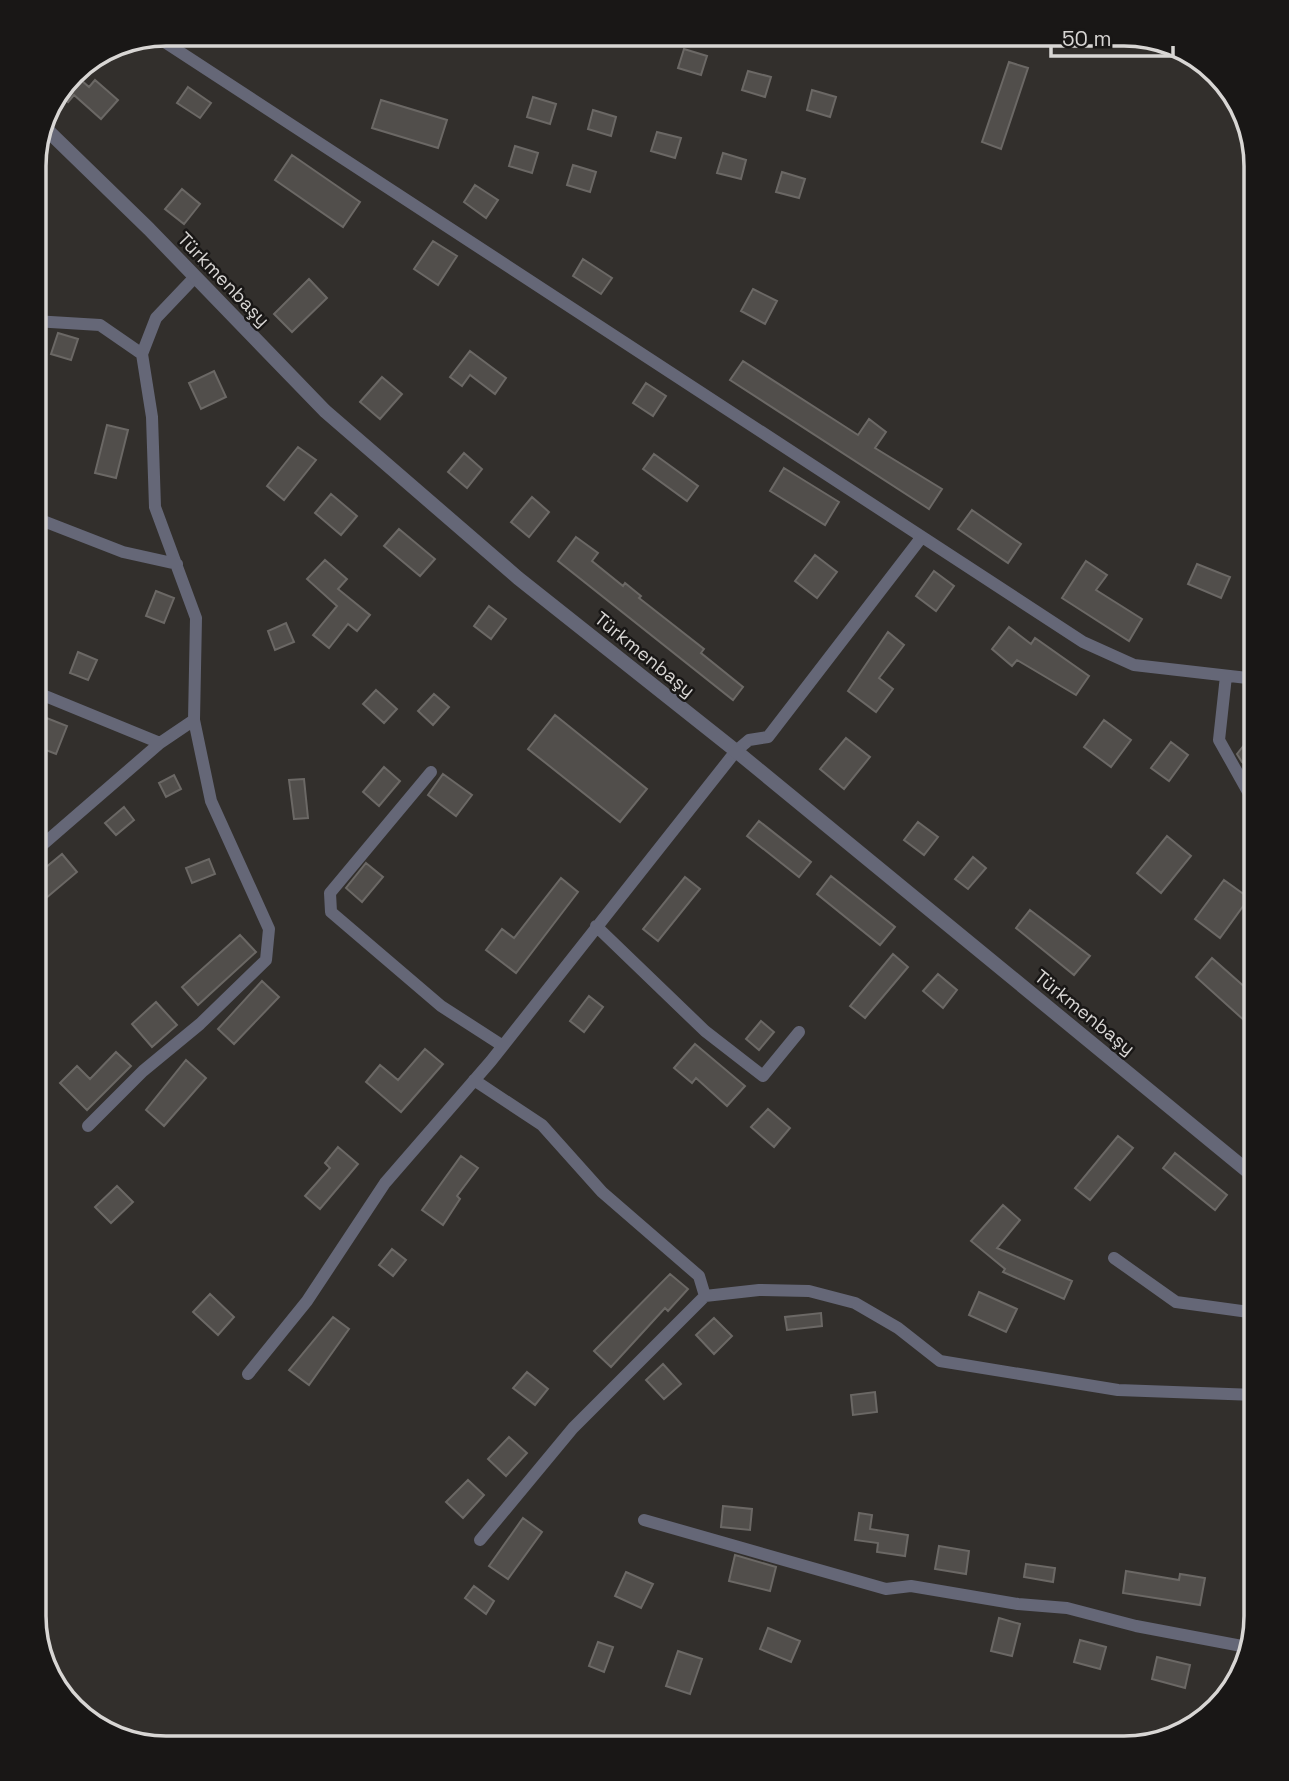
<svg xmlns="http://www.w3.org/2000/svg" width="1289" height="1781" font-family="'Space Grotesk',sans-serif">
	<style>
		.building { fill: #514e4b; stroke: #6b6865; stroke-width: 2 }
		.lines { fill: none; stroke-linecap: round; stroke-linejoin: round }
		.minor { stroke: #656777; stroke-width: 12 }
		.tertiary { stroke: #656777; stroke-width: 14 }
		.labels { text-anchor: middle; stroke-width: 5; stroke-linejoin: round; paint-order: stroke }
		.street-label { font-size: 19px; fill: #d8d6d4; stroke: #191716 }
		.rim { fill: none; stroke: #d8d6d4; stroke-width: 3.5 }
	</style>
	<rect width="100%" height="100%" fill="#322f2c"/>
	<path class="building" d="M684 49 707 56 701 75 678 68Z
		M1009 62 1028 68 1001 149 982 142Z
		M748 71 771 77 765 97 742 90Z
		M73 73 89 87 95 80 118 100 101 119 74 95 68 102 57 93Z
		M188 87 211 103 200 118 177 103Z
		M812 90 836 97 830 117 807 110Z
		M533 97 556 104 550 124 527 117Z
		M381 100 447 120 438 148 372 128Z
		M593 110 616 117 611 136 588 129Z
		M657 132 681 138 675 158 651 151Z
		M515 146 538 153 532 173 509 166Z
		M723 153 746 160 741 179 717 173Z
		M292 155 360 202 343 227 275 180Z
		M573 165 596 172 590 192 567 185Z
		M782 172 805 179 799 198 776 192Z
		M475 185 498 200 486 218 464 202Z
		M182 189 200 204 184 224 165 209Z
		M433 241 457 256 438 285 414 269Z
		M583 259 612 278 601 294 573 276Z
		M309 279 327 298 292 332 274 314Z
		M753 289 777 301 765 324 741 311Z
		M58 333 78 339 71 360 51 354Z
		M470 351 506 378 495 394 470 375 462 386 450 377Z
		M743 361 858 435 869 419 886 432 875 448 942 489 929 509 730 380Z
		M214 371 226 397 201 409 189 383Z
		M382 377 402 394 380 419 360 402Z
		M646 383 666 396 653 416 633 403Z
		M107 425 128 430 116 478 95 473Z
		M298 447 316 460 284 500 267 486Z
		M464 453 482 469 467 488 448 472Z
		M654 454 698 486 687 501 643 469Z
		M784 468 839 502 825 525 770 491Z
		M331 494 357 516 341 535 315 513Z
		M532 497 549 512 529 537 511 522Z
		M972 510 1021 544 1008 563 958 529Z
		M399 529 435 559 420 576 384 546Z
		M576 537 598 553 592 561 623 586 625 583 641 596 639 598 704 649 701 653 743 687 733 700 558 561Z
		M815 555 837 572 817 598 795 581Z
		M325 560 347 579 338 589 370 615 357 631 348 624 329 648 313 635 337 606 307 579Z
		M1086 561 1107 575 1096 590 1142 619 1129 641 1062 598Z
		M1197 564 1230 577 1221 598 1188 584Z
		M934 571 954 586 936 611 916 596Z
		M156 591 174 598 164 623 146 616Z
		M489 606 506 619 491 639 474 626Z
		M286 623 294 642 275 650 268 631Z
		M1009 627 1031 644 1035 638 1089 676 1076 695 1017 660 1012 666 992 649Z
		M888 632 904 645 879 678 893 689 876 712 848 691Z
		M78 652 97 660 88 680 70 673Z
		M376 690 397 709 384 723 363 704Z
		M434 694 449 707 433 725 418 711Z
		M39 715 67 726 56 754 33 745V730Z
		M555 715 647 789 620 822 528 749Z
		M1104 720 1131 740 1111 767 1084 747Z
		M1256 730V773L1242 762 1237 754Z
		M846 738 870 757 844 789 820 769Z
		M1171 742 1188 755 1169 781 1151 768Z
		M384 767 400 781 379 806 363 792Z
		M443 774 472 795 456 816 428 795Z
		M174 775 181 789 166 797 159 783Z
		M304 779 308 818 294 819 289 780Z
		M124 807 134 820 116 835 105 823Z
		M759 821 811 862 799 877 747 836Z
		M918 822 938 837 924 855 904 840Z
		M1167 836 1191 856 1161 893 1137 873Z
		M62 854 77 872 33 909V878Z
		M973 857 986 868 968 889 955 879Z
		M209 859 215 874 192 883 186 868Z
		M366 863 383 877 362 902 346 888Z
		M831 876 895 927 880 945 817 894Z
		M685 877 700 889 658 941 643 929Z
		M561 878 578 892 516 973 486 950 502 929 514 938Z
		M1224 880 1249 898 1220 938 1195 919Z
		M1030 910 1090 956 1074 975 1016 928Z
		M240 935 256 952 198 1005 182 987Z
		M893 954 908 967 865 1018 850 1006Z
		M1212 958 1256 997V1031L1196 977Z
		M938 974 957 990 943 1008 923 991Z
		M262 981 279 997 234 1044 218 1029Z
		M589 996 603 1007 584 1032 570 1021Z
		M156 1002 177 1025 152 1047 132 1024Z
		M761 1021 774 1032 759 1050 746 1039Z
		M695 1044 745 1086 727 1106 696 1078 692 1083 674 1068Z
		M425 1049 443 1064 401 1112 366 1082 380 1065 398 1080Z
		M116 1052 131 1066 87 1110 60 1083 77 1066 90 1079Z
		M186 1060 206 1078 164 1126 146 1110Z
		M768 1109 790 1128 774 1147 751 1127Z
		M1118 1136 1133 1148 1090 1200 1075 1188Z
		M338 1147 358 1164 320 1209 305 1196 330 1168 325 1163Z
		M1175 1153 1227 1195 1215 1210 1163 1168Z
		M461 1156 478 1168 457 1196 460 1199 443 1225 422 1210Z
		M117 1186 133 1202 111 1223 95 1207Z
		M1003 1205 1020 1220 997 1248 1072 1281 1064 1299 1003 1272 1005 1269 971 1241Z
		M392 1249 406 1260 393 1276 379 1265Z
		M670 1274 688 1289 668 1311 665 1308 611 1367 594 1351Z
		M979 1292 1017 1309 1006 1332 969 1315Z
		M210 1294 234 1317 218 1335 193 1312Z
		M821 1313 822 1326 787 1330 785 1317Z
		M333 1317 349 1329 309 1385 289 1370Z
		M714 1318 732 1336 714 1354 696 1335Z
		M663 1364 681 1384 664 1399 646 1380Z
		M527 1372 548 1389 535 1405 513 1388Z
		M875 1392 877 1412 853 1415 851 1395Z
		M509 1437 527 1453 506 1476 488 1459Z
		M468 1480 484 1495 463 1518 446 1502Z
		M723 1506 752 1509 750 1530 721 1527Z
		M859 1513 872 1515 870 1529 908 1535 905 1556 877 1552 878 1543 855 1540Z
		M523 1518 542 1532 508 1579 489 1566Z
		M939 1546 969 1551 966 1574 935 1569Z
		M735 1555 776 1567 770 1591 729 1581Z
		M1026 1564 1055 1568 1053 1582 1024 1577Z
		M1126 1571 1179 1580 1180 1574 1205 1578 1200 1605 1123 1593Z
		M626 1572 653 1584 641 1608 615 1596Z
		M474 1586 494 1601 486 1614 465 1598Z
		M999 1618 1020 1624 1012 1656 991 1651Z
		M768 1628 800 1641 791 1662 760 1649Z
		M1080 1640 1106 1647 1100 1669 1074 1662Z
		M598 1642 613 1647 604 1672 589 1666Z
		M678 1651 702 1659 690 1694 666 1686Z
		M1157 1657 1190 1665 1185 1688 1152 1679Z"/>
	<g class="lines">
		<path class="minor" d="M157 37 1083 642 1134 665 1256 679
			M34 321 100 325 142 354
			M33 517 123 552 177 564
			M1226 676 1219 740 1256 806
			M33 691 160 743
			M431 772 330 893 331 912 441 1006 503 1046
			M33 853 160 743 194 720
			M596 926 705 1031 763 1076 799 1032
			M474 1080 542 1125 602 1192 699 1276 705 1296 573 1428 480 1540
			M88 1126 143 1071 200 1024 266 960 269 929 211 801 194 720 196 618 155 507 152 417 142 354 156 318 195 277
			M1114 1258 1176 1302 1256 1313
			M705 1296 759 1290 809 1291 855 1303 898 1328 940 1361 1118 1390 1256 1395
			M248 1374 307 1301 385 1183 491 1061 736 751 749 740 768 737 921 538
			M644 1520 886 1589 911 1586 1018 1604 1067 1608 1136 1626 1247 1647"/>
		<path class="tertiary" d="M42 125 149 229 325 411 518 578 736 751 1256 1178"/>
	</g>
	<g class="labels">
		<g class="street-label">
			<text transform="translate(224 279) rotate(46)" y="7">Türkmenbaşy</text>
			<text transform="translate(645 654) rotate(39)" y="7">Türkmenbaşy</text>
			<text transform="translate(1085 1012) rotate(39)" y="7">Türkmenbaşy</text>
		</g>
	</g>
	<path d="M0 0H1289V1781H0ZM166 46H1124A120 120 0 0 1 1244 166V1616A120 120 0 0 1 1124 1736H166A120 120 0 0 1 46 1616V166A120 120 0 0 1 166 46Z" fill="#191716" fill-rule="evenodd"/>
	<path class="rim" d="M166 46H1124A120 120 0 0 1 1244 166V1616A120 120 0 0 1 1124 1736H166A120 120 0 0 1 46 1616V166A120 120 0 0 1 166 46Z"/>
	<path d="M1051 46v10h122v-10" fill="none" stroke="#d8d6d4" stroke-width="3.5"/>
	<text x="1062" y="46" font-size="21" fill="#d8d6d4" stroke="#191716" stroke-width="5" paint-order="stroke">50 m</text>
</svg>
